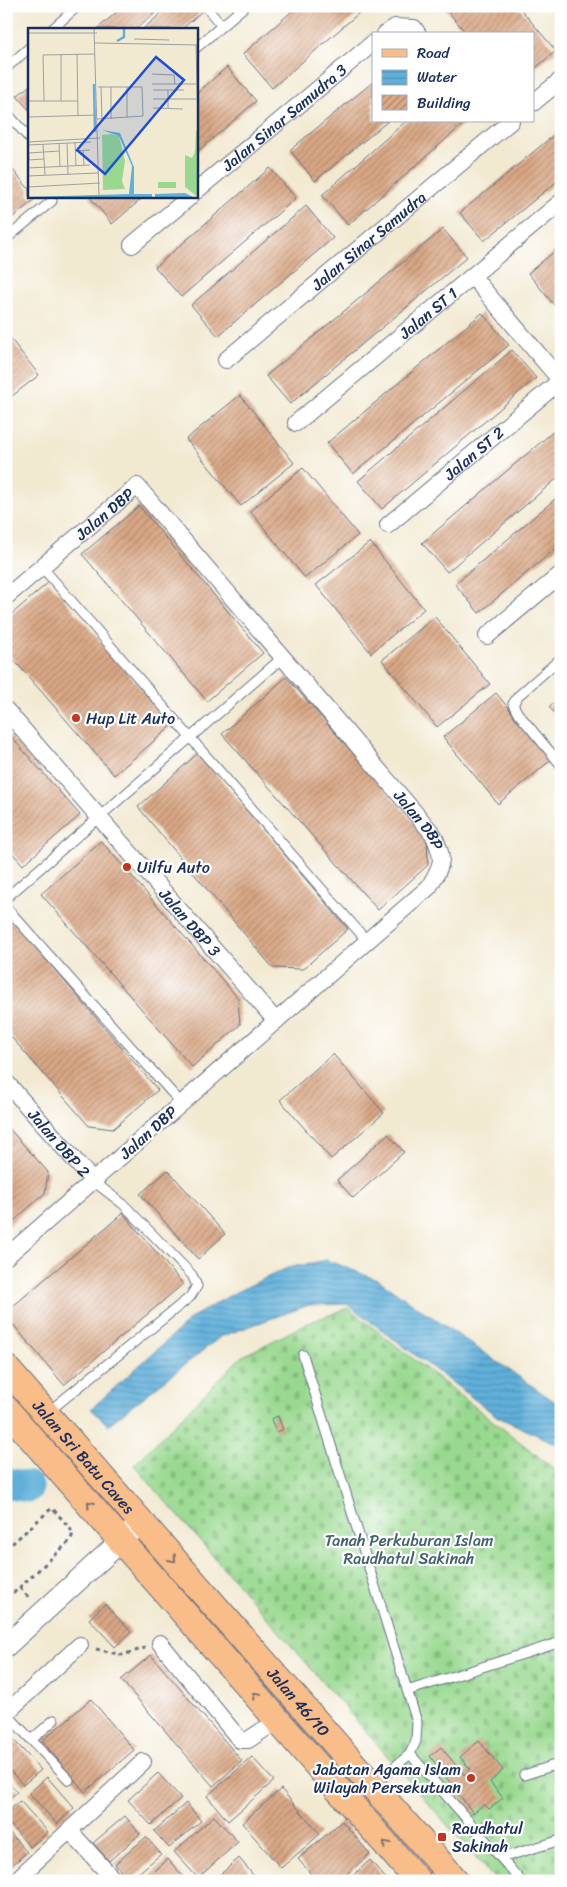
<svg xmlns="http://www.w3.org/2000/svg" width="567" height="1887" font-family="Sriracha,sans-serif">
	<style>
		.cemetery { fill: url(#cemetery-stones); stroke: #5a8476 }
		.water { fill: url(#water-rules); stroke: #3e709c }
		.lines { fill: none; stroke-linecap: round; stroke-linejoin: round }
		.river { stroke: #60b0da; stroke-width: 31 }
		.building { fill: url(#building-hatch) }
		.service-casing { stroke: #667086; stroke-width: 11 }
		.minor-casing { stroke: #667086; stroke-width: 18 }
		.tertiary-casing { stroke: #667086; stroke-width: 23 }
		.primary-casing { stroke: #667086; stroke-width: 28 }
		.path { stroke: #667086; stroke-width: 3; stroke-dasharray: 4 4; stroke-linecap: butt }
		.service { stroke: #fff; stroke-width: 9 }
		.minor { stroke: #fff; stroke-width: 16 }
		.tertiary { stroke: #fff; stroke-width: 21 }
		.primary { stroke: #f8bd89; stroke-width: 26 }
		.oneway { stroke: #7e6f71 }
		.poi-dot { fill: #c8321e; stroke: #fff; stroke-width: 2 }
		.labels { text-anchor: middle; stroke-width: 4.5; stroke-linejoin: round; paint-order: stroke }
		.street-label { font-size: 16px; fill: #1b2f5e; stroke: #fff }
		.poi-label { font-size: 16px; fill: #1b2f5e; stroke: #fff; text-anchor: start }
		.park-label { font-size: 16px; fill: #41626d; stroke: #fff }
		.inset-river { fill: none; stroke: #60b0da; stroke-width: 2.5 }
		.inset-road { fill: none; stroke: #9c9fa3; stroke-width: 1 }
		.view { fill: #1d4ed8; fill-opacity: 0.15; stroke: #1d4ed8; stroke-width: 2.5 }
		.inset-edge { fill: none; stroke: #1b2f5e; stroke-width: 2.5 }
	</style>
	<defs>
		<pattern id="cemetery-stones" width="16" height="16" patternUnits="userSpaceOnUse" patternTransform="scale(1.25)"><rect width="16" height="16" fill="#99d98f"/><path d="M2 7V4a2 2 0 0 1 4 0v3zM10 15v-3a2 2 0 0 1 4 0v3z" fill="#83bb7e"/></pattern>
		<pattern id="water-rules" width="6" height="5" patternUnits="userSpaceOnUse" patternTransform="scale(1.25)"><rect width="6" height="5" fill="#60b0da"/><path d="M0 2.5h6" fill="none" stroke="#4e90b4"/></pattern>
		<pattern id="building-hatch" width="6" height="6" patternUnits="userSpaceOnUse" patternTransform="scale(1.25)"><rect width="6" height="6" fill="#d9a784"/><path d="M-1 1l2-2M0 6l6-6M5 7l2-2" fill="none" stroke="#af886f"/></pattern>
	</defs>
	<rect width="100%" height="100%" fill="#fff"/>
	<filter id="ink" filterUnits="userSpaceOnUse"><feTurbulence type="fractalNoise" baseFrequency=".02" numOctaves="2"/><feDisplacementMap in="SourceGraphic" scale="10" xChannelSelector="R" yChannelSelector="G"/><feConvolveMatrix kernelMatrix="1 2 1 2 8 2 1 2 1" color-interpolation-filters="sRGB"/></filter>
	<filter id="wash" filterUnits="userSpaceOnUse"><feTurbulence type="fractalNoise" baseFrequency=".0096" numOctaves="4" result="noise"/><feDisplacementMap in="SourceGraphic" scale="20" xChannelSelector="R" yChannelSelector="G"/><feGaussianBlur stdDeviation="1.12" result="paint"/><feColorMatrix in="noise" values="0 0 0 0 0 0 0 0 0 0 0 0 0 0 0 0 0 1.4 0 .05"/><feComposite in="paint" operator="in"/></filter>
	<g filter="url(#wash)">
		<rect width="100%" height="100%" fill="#f2e9d1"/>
		<path class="cemetery" d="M348 1308 561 1474V1881H496L134 1465 241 1357 308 1323Z"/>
		<path class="water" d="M327 1260 380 1281 554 1401 561 1404V1446L498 1417 347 1304 309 1305 220 1337 108 1425 91 1409 194 1316 236 1292 287 1268Z"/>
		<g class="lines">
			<path class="river" d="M6 1483 28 1487"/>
		</g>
		<g id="blocks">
			<path class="building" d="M124 6H163L136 29H97Z
				M170 6H196L201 12 182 29H143Z
				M298 6H367L272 88 243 54Z
				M443 6H518L556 51 533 70V34H467Z
				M227 67 256 101 196 153V94Z
				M373 82V121H388L315 181 290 150Z
				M29 86V110L17 96Z
				M406 121H458L462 125 348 225 322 195Z
				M561 129V178L484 241 460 213Z
				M6 162 29 189V196H34L36 198 12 218 6 211Z
				M270 168 296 198 181 297 155 267Z
				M89 196H145L112 224Z
				M306 206 333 238 218 336 191 305Z
				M443 229 467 257 290 404 266 376Z
				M561 246V300L554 305 528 273Z
				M482 313 509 345 353 474 327 443Z
				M6 333 39 375 7 400 6 399Z
				M512 350 536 378 382 509 358 481Z
				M240 395 294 463 241 506 186 439Z
				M561 425V475L447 572 422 543Z
				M303 468 358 535 305 578 250 511Z
				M561 494V544L479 613 455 584Z
				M139 506 263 653 207 701 82 554Z
				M370 542 424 609 371 653 316 585Z
				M49 582 173 725 114 775 6 651V619Z
				M435 617 490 684 437 727 382 660Z
				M286 677 427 837 428 865 378 910 222 734Z
				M496 693 551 760 498 804 443 737Z
				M561 696V720L549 707Z
				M6 731 80 815 23 865 6 846Z
				M198 753 348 929 303 969 273 968 138 807Z
				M101 841 238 998 240 1025 192 1067 41 894Z
				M12 920 158 1090 113 1129 89 1126 6 1031V925Z
				M333 1054 384 1113 331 1159 280 1100Z
				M6 1125 48 1172 45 1193 6 1228Z
				M388 1134 404 1152 353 1198 337 1180Z
				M168 1170 225 1234 198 1259 140 1194Z
				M123 1213 183 1284 64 1385 6 1316V1312Z
				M278 1416 283 1430 276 1432 271 1419Z
				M105 1604 131 1632 115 1647 89 1619Z
				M151 1655 242 1761 213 1786 121 1680Z
				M91 1699 134 1750 85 1792 42 1741Z
				M13 1739 41 1770 23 1785 6 1766V1745Z
				M479 1741 503 1770 490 1782 503 1798 489 1809 484 1804 473 1813 430 1756 441 1747 464 1775 470 1769 460 1757Z
				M252 1757 274 1781 228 1821 207 1796Z
				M158 1773 181 1798 151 1825 128 1800Z
				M47 1777 74 1808 57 1824 29 1793Z
				M6 1780 17 1792 6 1802Z
				M281 1789 320 1834 281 1868 242 1823Z
				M20 1801 48 1832 30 1847 6 1820V1813Z
				M186 1803 201 1821 169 1848 154 1831Z
				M125 1816 140 1834 109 1861 93 1843Z
				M214 1816 238 1842 198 1878 174 1852Z
				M342 1821 370 1854 339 1881H317L298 1859Z
				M6 1829 27 1852 10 1867 6 1863Z
				M146 1837 161 1854 129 1881 115 1864Z
				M239 1858 254 1876 248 1881H213Z
				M168 1859 183 1877 179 1881H144Z
				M370 1860 388 1881H347Z"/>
		</g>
	</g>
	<g filter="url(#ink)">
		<use href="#blocks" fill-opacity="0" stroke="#667086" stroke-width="1"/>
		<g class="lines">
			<g class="service-casing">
				<path id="service" d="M205 6 222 26
					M52 29 78 6
					M196 48 245 6
					M6 68 29 48
					M6 112 29 138
					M6 239 52 201
					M42 567 367 941
					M561 658 518 696 513 704 517 712 561 765
					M6 898 283 657
					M6 907 181 1103
					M303 1355 417 1722 416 1741 410 1754 374 1784
					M48 1412 190 1297 197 1286 192 1275 123 1204 93 1181
					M407 1691 561 1642
					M6 1713 69 1780
					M31 1740 54 1720
					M410 1754 521 1881
					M524 1775 561 1763
					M501 1858 561 1840"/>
			</g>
			<g class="minor-casing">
				<g id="minor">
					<path d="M385 34 395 27 414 28 418 34"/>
					<path d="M533 103 561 80"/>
					<path id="s1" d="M196 191 373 43"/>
					<path d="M132 245 191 196"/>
					<path d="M473 277 561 381"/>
					<path id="s2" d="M226 360 511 121"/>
					<path id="s3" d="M296 423 561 202"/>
					<path id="s4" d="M388 525 561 380"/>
					<path id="s5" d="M6 597 137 486 433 834C445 860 443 863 429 887L6 1257"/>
					<path d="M487 636 561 574"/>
					<path id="s6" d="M6 710 276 1021"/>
					<path id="s7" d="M6 1082 93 1181"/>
					<path d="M160 1643 240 1740H248L278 1720"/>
					<path d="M6 1713 80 1645"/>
					<path d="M69 1830 115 1881"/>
					<path d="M15 1881 143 1762"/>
				</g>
			</g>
			<g class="tertiary-casing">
				<path id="tertiary" d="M6 1646 132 1531"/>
			</g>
			<g class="primary-casing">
				<g id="primary">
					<path id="s8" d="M6 1368 456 1881"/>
					<path d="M6 1409 418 1881"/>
				</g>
			</g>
			<path class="path" d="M6 1549 52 1508 70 1528 73 1534 70 1541 6 1600
				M20 1588 30 1599
				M96 1649 122 1655 145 1648"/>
			<use href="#service" class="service"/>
			<use href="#minor" class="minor"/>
			<use href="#tertiary" class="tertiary"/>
			<use href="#primary" class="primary"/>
		</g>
		<defs><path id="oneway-chevron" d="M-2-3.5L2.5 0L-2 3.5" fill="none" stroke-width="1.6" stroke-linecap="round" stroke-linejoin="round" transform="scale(1.25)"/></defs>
		<g class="oneway">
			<use href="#oneway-chevron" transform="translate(90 1504) rotate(-132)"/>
			<use href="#oneway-chevron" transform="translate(173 1559) rotate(49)"/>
			<use href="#oneway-chevron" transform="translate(256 1695) rotate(-131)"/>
			<use href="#oneway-chevron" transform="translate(386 1844) rotate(-131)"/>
		</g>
	</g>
	<g class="poi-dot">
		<circle cx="76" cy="718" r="5"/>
		<circle cx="127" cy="867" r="5"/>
		<circle cx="471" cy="1778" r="5"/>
		<rect x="437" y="1832" width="10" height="10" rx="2.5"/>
	</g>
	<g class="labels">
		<g class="street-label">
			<text dy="6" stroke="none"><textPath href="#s1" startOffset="115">Jalan Sinar Samudra 3</textPath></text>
			<text dy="6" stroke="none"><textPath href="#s2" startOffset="186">Jalan Sinar Samudra</textPath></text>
			<text dy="6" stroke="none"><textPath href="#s3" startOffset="172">Jalan ST 1</textPath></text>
			<text dy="6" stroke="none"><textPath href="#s4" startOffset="112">Jalan ST 2</textPath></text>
			<text dy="6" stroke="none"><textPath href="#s5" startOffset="129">Jalan DBP</textPath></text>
			<text dy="6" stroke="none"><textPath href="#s5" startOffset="609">Jalan DBP</textPath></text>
			<text dy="6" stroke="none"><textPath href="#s6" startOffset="281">Jalan DBP 3</textPath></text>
			<text transform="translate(148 1132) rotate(-42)" y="6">Jalan DBP</text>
			<text dy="6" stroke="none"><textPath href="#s7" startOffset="81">Jalan DBP 2</textPath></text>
			<text dy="6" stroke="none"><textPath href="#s8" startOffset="118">Jalan Sri Batu Caves</textPath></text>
			<text dy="6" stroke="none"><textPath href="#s8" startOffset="444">Jalan 46/10</textPath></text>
		</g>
		<g class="poi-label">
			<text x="86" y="724">Hup Lit Auto</text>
			<text x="137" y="873">Uilfu Auto</text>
			<text x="461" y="1775" text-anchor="end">Jabatan Agama Islam<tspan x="461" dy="18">Wilayah Persekutuan</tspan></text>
			<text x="452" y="1834">Raudhatul<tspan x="452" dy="18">Sakinah</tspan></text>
		</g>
		<g class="park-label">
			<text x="409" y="1546">Tanah Perkuburan Islam<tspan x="409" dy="18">Raudhatul Sakinah</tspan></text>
		</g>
	</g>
	<g transform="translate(28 28)">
		<rect width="170" height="170" fill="#f2e9d1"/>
		<path d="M168 103H170V169L157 159V127L164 130 167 124ZM83 106 91 108 97 133 94 153 97 161 75 162 74 107Z" fill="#99d98f"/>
		<path d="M130 154H148V160H130Z" fill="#99d98f"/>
		<path d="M74 102 92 105 106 139V166H124V169H0L101 166 104 138 91 108ZM157 165 165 169H127V166Z" fill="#60b0da"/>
		<path class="inset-river" d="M89 13 96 9V1M66 56 67 104"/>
		<path class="inset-road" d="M66 1 71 169M0 5H69M106 11 141 12M67 15 170 17M168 17 170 97M33 26V73M49 26 50 88M124 46 146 47 147 56M124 56H168M73 59 74 91M83 59V91M99 59V90M125 62H156M140 62V81M125 71H168M0 73H49M16 73 15 27 67 26M125 80 155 81M0 89 69 87M69 91 115 88 114 59H70M0 114 72 110M47 114 48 137M31 115 32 138M39 115 40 146M15 116 17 147M0 117 63 114M0 117 1 132M55 122 56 137M47 123 62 122M1 125 31 123M0 132 16 131M0 140 62 137M0 148 70 145M0 159 72 155"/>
		<path class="view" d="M128 29 156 52 77 146 49 122Z"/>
		<rect width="170" height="170" class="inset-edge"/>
	</g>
	<rect width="567" height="1887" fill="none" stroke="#fff" stroke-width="25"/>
	<rect x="372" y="32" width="162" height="90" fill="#ffffff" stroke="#a4acbf"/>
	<rect x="382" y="49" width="25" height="8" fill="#f8bd89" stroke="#a4acbf"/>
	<text x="417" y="58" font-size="15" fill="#1b2f5e">Road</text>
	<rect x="382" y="70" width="25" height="15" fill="url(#water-rules)" stroke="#a4acbf"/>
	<text x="417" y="82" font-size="15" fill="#1b2f5e">Water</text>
	<rect x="382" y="95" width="25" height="15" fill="url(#building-hatch)" stroke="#a4acbf"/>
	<text x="417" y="108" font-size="15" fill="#1b2f5e">Building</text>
</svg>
